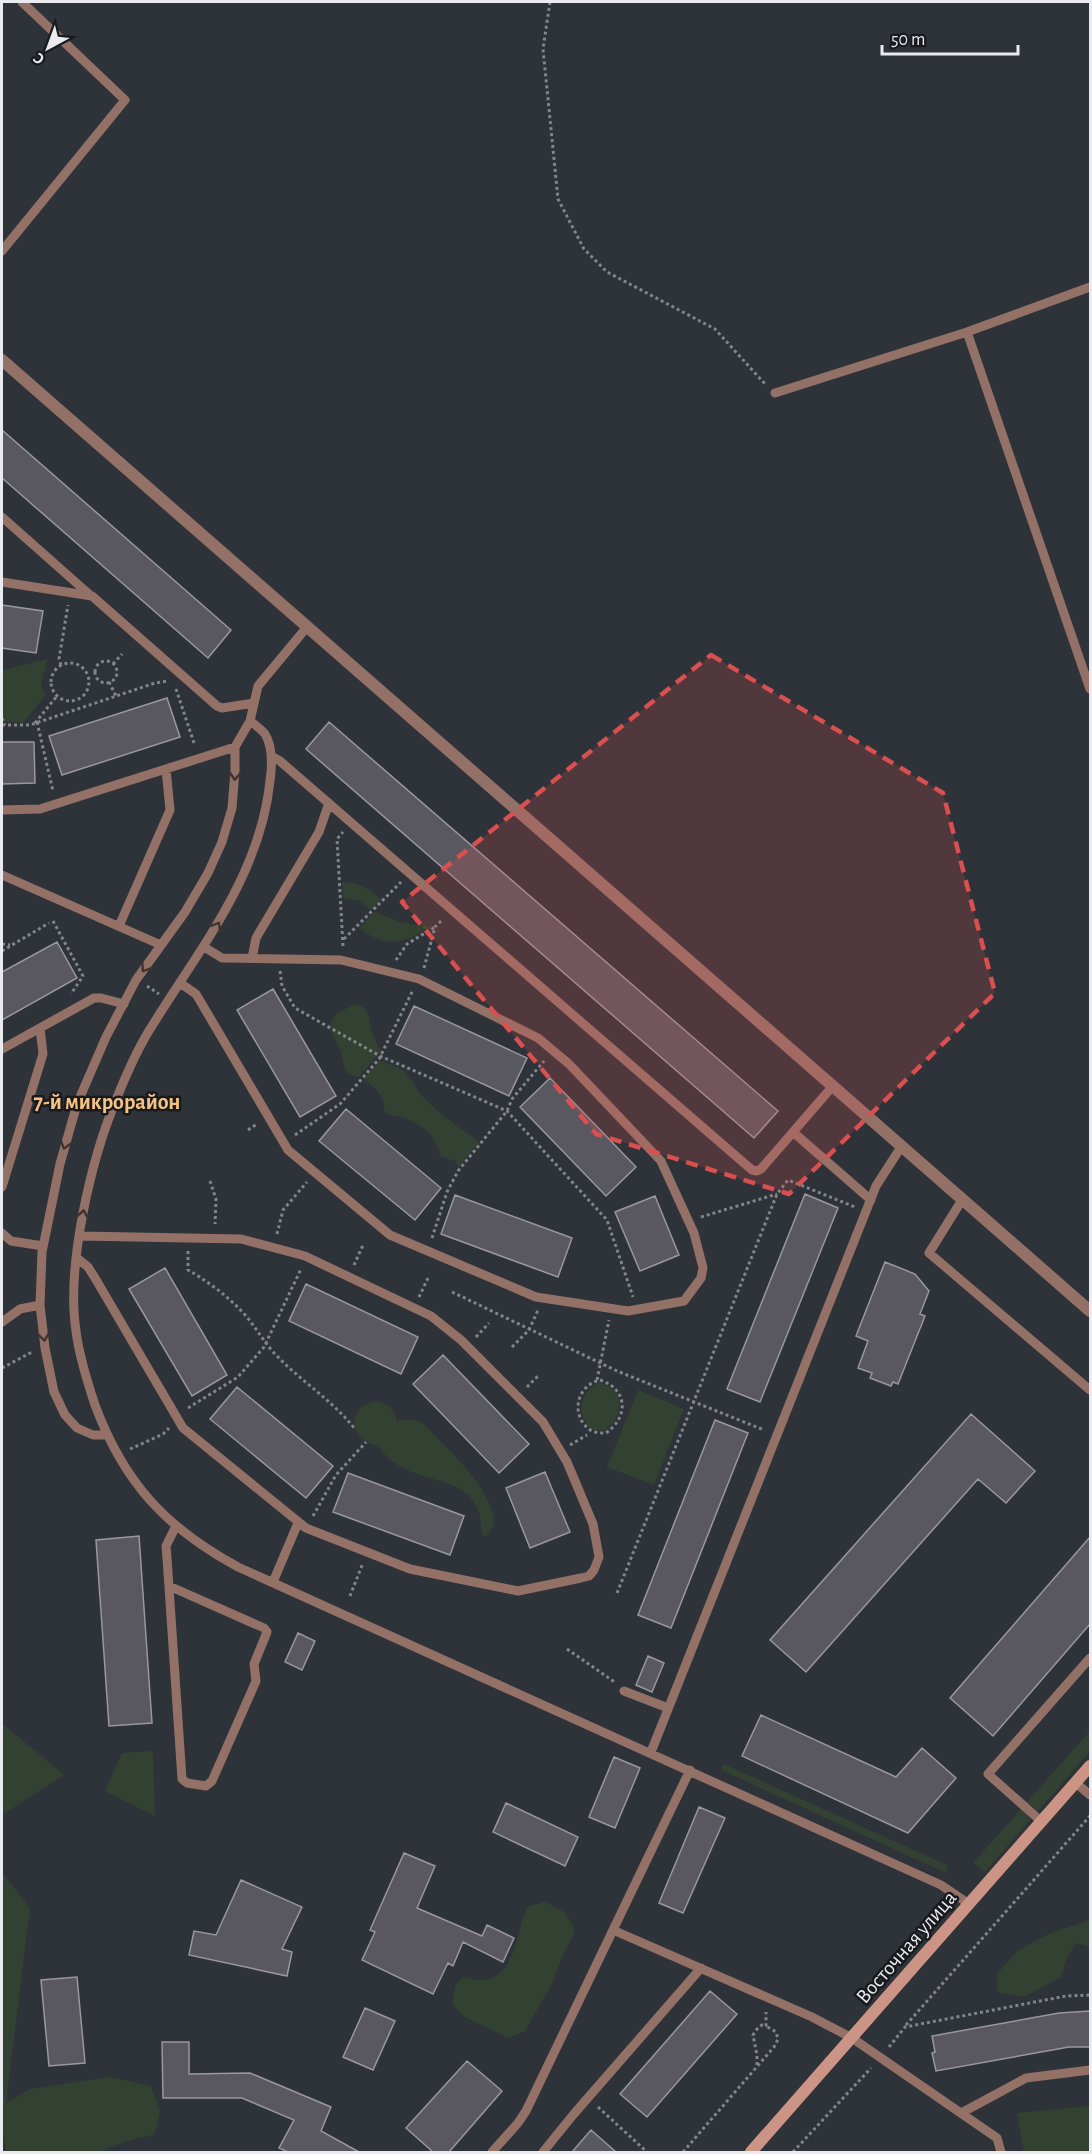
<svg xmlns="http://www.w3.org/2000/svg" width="1092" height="2154" font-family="'Alegreya Sans',sans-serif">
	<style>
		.green { fill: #334132 }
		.building { fill: #595760; stroke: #9997a0; stroke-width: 1.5 }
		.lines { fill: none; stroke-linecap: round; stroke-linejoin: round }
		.path { stroke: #82858b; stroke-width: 3; stroke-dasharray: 3 3; stroke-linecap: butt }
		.lane { stroke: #947167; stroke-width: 9 }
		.street { stroke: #947167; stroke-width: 12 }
		.secondary { stroke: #cc9484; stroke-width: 12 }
		.oneway { stroke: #3d3433 }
		.marked { fill: #da4f50; fill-opacity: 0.2; stroke: #da4f50; stroke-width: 4.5; stroke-dasharray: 12 8; stroke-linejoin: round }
		.labels { text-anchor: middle; stroke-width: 5; stroke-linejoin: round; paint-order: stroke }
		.street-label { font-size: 21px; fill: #e9ebf0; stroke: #181a1d }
		.neighbourhood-label { font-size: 22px; font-weight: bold; fill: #f5c282; stroke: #181a1d }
	</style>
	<rect width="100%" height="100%" fill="#2e3239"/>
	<path class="green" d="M48 659 41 684 45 696 24 722H2V670Z
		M342 882C359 883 369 888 381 900L371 910 358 900 343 898Z
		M375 912 403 923 431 926C403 944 388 949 359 928Z
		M355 1004C371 1007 368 1020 372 1032 374 1039 378 1044 381 1051L359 1077 351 1075 345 1070 340 1050 332 1034 331 1022 336 1014Z
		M380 1060 405 1071 421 1095 442 1115 479 1142 458 1168 455 1161 440 1156C437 1136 420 1123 402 1117 395 1115 390 1116 384 1111 385 1095 376 1089 364 1079Z
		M600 1383C625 1390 625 1416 605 1431 602 1430 598 1431 595 1430 573 1420 580 1388 600 1383Z
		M638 1390 684 1409 654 1485 607 1467Z
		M374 1401C387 1402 395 1409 397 1422 404 1418 412 1418 420 1422 428 1426 433 1435 440 1441 456 1456 514 1514 486 1536L482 1535C481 1525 481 1513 475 1504 458 1472 401 1485 378 1445 349 1442 345 1409 374 1401Z
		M2 1723 64 1775 2 1815Z
		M1090 1731V1751L1038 1811 1027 1802Z
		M153 1751 155 1816 105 1791 122 1753Z
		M724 1764 947 1865 948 1874 721 1770Z
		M1021 1809 1031 1819 985 1872 973 1863Z
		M2 1872 30 1908 6 2103 30 2089 110 2077 151 2086 160 2112 154 2135 130 2140 106 2149V2152H6L3 2134 2 2143Z
		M544 1902C563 1909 568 1913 575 1932L562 1957 552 1984 525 2031 509 2038 464 2017 452 2004 455 1986 463 1977C470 1978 480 1981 487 1980 516 1972 517 1930 527 1907Z
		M1090 1920V1947L1076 1943 1067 1957 1061 1977 1024 1997 997 1992V1974L1017 1951 1048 1934Z
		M1090 2106V2152H1024L1017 2113Z"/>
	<path class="building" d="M2 430 231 630 208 658 2 478Z
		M2 605 43 611 36 653 2 648Z
		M167 698 180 737 62 775 49 736Z
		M329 722 778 1111 754 1138 306 749Z
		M2 742H34L35 783 2 784Z
		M57 942 77 978 2 1020V972Z
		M273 989 336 1096 300 1117 237 1010Z
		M414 1006 527 1058 509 1096 396 1044Z
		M550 1078 636 1167 606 1196 520 1107Z
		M346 1109 441 1188 415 1220 319 1141Z
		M805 1194 838 1208 760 1402 727 1389Z
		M455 1195 572 1238 558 1277 441 1234Z
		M655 1196 679 1255 640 1271 615 1212Z
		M885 1262 915 1274 929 1291 920 1314 925 1316 898 1384 893 1382 891 1386 870 1378 872 1373 858 1368 868 1341 856 1336Z
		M165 1268 227 1375 192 1396 129 1289Z
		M306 1284 418 1337 401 1374 289 1321Z
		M443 1355 529 1444 499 1473 413 1384Z
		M237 1387 333 1466 306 1498 210 1419Z
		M971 1414 1035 1471 1006 1503 978 1479 806 1672 770 1640Z
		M715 1420 748 1433 671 1628 638 1615Z
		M545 1472 570 1532 530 1548 506 1488Z
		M348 1473 464 1516 450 1555 333 1512Z
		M139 1536 152 1723 109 1726 96 1540Z
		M1090 1537V1624L993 1736 950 1698Z
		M298 1633 315 1641 302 1670 285 1662Z
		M648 1656 664 1663 652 1692 636 1685Z
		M761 1715 896 1777 922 1748 956 1778 908 1833 742 1756Z
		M614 1757 640 1768 615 1828 589 1817Z
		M506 1803 578 1837 565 1866 493 1832Z
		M699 1807 725 1818 683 1913 659 1903Z
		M404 1853 435 1866 417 1908 482 1936 487 1925 514 1938 503 1962 463 1942 453 1966 448 1963 433 1994 362 1960 375 1932 370 1930Z
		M241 1880 302 1907 282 1949 292 1952 287 1976 189 1955 194 1931 216 1935Z
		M77 1977 85 2063 49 2066 41 1980Z
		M710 1991 737 2014 647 2117 620 2094Z
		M365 2008 395 2021 373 2070 343 2057Z
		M1090 2011V2047H1069L936 2071 932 2053 935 2052 932 2036 1059 2013Z
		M162 2042H189V2074L250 2073 331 2107 321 2131 359 2152H288L279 2148 294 2120 242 2098H163Z
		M467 2061 502 2091 449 2152H433L406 2128Z
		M591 2130 616 2152H572Z"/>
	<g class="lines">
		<path class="path" d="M550 2 543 49 558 199 584 249 607 272 715 329 765 384
			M95 672a11 11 0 1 1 22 0a11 11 0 1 1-22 0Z
			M51 682a19 19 0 1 1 38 0a19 19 0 1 1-38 0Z
			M113 664 122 654
			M61 665 59 659 68 605
			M109 682 116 696
			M176 689 195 746
			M2 718 5 725
			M37 722 53 791
			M35 723 57 696
			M2 725H30L155 683 168 681
			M53 921 83 976 71 994
			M344 939 401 882
			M2 944 10 945
			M343 946 337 839 343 832
			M2 951 49 923
			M396 960 407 944 435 927
			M424 968 435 927 443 919
			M280 971 282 986 295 1008 380 1056 507 1111 607 1220 633 1297
			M147 986 159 994
			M248 1130 257 1124
			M295 1135 340 1104 379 1059 413 990
			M210 1181 216 1199 215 1224
			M701 1217 777 1194
			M277 1234 283 1210 307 1182
			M432 1238 447 1192 458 1171 507 1111 512 1099 544 1061
			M188 1251V1270C209 1282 229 1297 246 1316 257 1329 265 1344 277 1356 302 1382 332 1400 355 1429
			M354 1265 363 1245
			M452 1292 617 1371 764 1430
			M419 1297 429 1276
			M476 1337 489 1323
			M512 1347 529 1330 538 1310
			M2 1368 32 1352
			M597 1380 609 1320
			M600 1380C628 1389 629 1417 606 1433 601 1433 596 1433 592 1431 570 1418 575 1386 600 1380Z
			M527 1387 539 1375
			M188 1408 238 1377 264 1347 301 1269
			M570 1445 587 1435
			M130 1449 163 1434 169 1428
			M313 1516 336 1475 366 1442
			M617 1593 777 1194 788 1180 855 1207
			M350 1596 363 1563
			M567 1649 616 1683
			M906 2025 1090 1816
			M889 2047 905 2027 1066 1996 1090 1995
			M757 2065V2055L753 2035 757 2029 762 2025 766 2026V2012
			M598 2107 647 2152
			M683 2152 774 2047 778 2039 776 2032 766 2026
			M793 2152 871 2068"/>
		<path class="lane" d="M2 251 125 100 22 2
			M967 332 1090 689
			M775 393 967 332 1090 287
			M2 517 90 595
			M2 582 92 596 217 706 222 708 254 703
			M250 721C255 725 261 729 265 734 273 747 272 767 270 781 260 876 200 948 152 1026 137 1049 126 1075 116 1100 91 1160 66 1266 76 1331 79 1356 87 1381 95 1405 124 1483 166 1528 238 1567L941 1885 969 1904
			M271 756 280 761 752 1170 757 1171 761 1169 832 1087
			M2 810 40 809 235 747
			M2 875 161 945
			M119 926 170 810 166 769
			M252 958 256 938 319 832 329 803
			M180 983 196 994 288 1150 390 1235 536 1297 628 1311 684 1301 701 1278 703 1268 694 1233 661 1161 569 1064 538 1038 419 979 341 960 222 958 204 947
			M2 1049 94 998H101L124 1004
			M793 1132 871 1200
			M2 1187 43 1054 40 1028
			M962 1200 929 1253 1090 1390
			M2 1233 11 1241 43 1246
			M77 1258 88 1267 95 1278 183 1428 306 1528 410 1569 518 1591 581 1578 589 1576 594 1570 599 1557 593 1524 567 1462 543 1422 461 1340 431 1316 305 1256 241 1239 80 1236
			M2 1322 20 1309 40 1305
			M107 1435H93L77 1428 65 1415 54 1392 45 1348 40 1305 42 1252 60 1164 77 1104 106 1037 136 980 185 912 208 873 222 842 232 808 235 771V747L250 721 258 686 307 627
			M273 1582 298 1523
			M169 1586 264 1628 267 1632 254 1664 256 1681 212 1781 206 1786 187 1783 182 1779 167 1558 166 1546 176 1526
			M624 1691 668 1708
			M651 1752 876 1186 901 1147
			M690 1770 613 1930 812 2017 852 2038 997 2138 1001 2152
			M1076 1783 1090 1795
			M1042 1822 988 1774 1090 1658
			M963 2112 1026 2078 1090 2070
			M492 2152 518 2123 526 2111 613 1930
			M543 2152 573 2115 701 1968"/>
		<path class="street" d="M2 360 1090 1311"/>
		<path class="secondary" d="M751 2152 1090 1766"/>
	</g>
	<defs><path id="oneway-chevron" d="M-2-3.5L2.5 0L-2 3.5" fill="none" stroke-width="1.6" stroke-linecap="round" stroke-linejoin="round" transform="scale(1.5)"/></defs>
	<g class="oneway">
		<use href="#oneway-chevron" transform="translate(235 776) rotate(93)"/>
		<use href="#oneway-chevron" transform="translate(217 926) rotate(-60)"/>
		<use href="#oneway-chevron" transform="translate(145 968) rotate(124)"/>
		<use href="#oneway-chevron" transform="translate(65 1145) rotate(106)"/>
		<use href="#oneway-chevron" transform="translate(83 1214) rotate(-81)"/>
		<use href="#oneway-chevron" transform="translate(44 1337) rotate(83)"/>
	</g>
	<path class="marked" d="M711 655 943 793 995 993 789 1194 596 1134 402 902Z"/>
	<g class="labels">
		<g class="street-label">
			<text transform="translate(906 1947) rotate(-49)" y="7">Восточная улица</text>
		</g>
		<g class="neighbourhood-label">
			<text x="107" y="1109">7-й микрорайон</text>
		</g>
	</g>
	<rect width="1092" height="2154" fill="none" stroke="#e9ebf0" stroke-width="6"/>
	<g transform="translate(48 48) rotate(221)" stroke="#181a1d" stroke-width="4.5" paint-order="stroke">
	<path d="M0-4.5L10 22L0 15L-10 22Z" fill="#e9ebf0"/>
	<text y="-9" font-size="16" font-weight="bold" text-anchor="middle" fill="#e9ebf0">С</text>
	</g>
	<path d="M882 45v9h136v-9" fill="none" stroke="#e9ebf0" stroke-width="3"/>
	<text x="891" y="45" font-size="18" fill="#e9ebf0" stroke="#181a1d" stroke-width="4.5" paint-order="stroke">50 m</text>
</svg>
